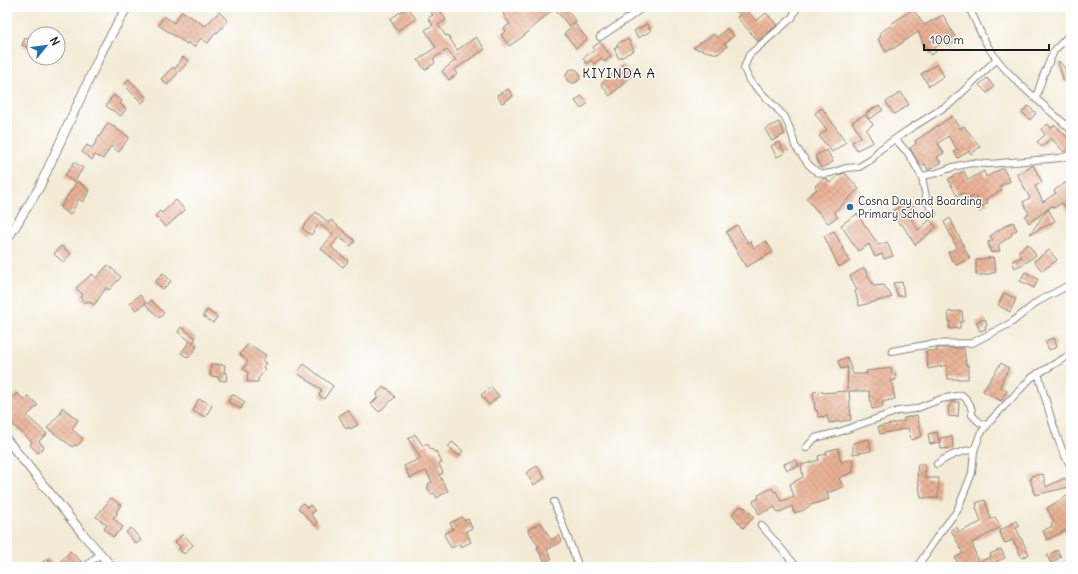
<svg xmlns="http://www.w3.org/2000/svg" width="1078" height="574" font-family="Delius,sans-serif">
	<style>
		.building { fill: url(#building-cross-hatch) }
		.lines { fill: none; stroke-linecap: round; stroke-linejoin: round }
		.minor-casing { stroke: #888479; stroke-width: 8 }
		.tertiary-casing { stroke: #888479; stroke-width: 10 }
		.minor { stroke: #fff; stroke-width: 6 }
		.tertiary { stroke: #fff; stroke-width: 8 }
		.poi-dot { fill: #1f6fb2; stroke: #fff; stroke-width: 1.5 }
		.labels { text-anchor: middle; stroke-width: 3; stroke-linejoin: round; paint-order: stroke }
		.poi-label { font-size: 11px; fill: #1c1c1c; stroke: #fff; text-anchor: start }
		.quarter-label { font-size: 13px; letter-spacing: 1px; fill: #1c1c1c; stroke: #fff }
	</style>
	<defs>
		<pattern id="building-cross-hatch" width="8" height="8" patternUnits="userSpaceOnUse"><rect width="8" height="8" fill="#e9b194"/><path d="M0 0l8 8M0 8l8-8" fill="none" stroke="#c7987f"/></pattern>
	</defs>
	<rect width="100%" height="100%" fill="#fff"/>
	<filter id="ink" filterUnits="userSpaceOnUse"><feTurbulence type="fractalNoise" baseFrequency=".025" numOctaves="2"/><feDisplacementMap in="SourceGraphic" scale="8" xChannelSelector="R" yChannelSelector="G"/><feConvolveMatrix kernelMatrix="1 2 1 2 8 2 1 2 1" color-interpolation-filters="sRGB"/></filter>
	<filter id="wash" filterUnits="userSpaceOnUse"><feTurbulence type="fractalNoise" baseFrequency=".012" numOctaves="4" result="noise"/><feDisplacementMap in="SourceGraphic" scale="16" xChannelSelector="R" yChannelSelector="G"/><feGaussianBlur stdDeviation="0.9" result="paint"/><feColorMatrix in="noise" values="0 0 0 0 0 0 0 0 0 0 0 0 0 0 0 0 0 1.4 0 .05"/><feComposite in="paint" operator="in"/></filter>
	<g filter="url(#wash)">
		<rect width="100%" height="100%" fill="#f3ebd6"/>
		<g id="blocks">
			<path class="building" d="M408 7 416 19 397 31 390 19Z
				M426 7H438L446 20 438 25 446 36 448 35 457 50 476 37 485 49 454 70 457 74 449 80 442 71 456 60 447 50 433 59 435 63 425 70 418 60 436 47 425 30 433 25 428 18 433 15Z
				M511 7H564L576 21 569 26 554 8 525 35 509 46 501 35 506 31 504 28 510 24 503 14Z
				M733 7H751L747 11 756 21 766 13 777 25 758 41 737 17 740 15Z
				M913 9 924 25 943 15 957 41 947 46 945 42 934 48 936 52 930 55 918 32 893 49V48L886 52 878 39 881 37 879 33 892 25 891 24Z
				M182 11 205 26 219 12 228 21 217 33 216 32 208 43 201 38 194 47 188 42 187 44 158 25 164 16 174 23Z
				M575 24 587 39 576 48 564 33Z
				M647 24 651 31 638 38 634 31Z
				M727 28 734 35 725 44 727 46 718 54 693 48 714 34 717 38Z
				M25 38 34 42V51L22 45Z
				M628 39 634 50 619 59 614 48 618 46 617 44 624 40V41Z
				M600 42 611 56 604 62 601 58 594 64 591 60 587 64 583 58 595 50 593 47Z
				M183 57 189 61 167 85 161 79 173 67 175 69Z
				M1059 61 1071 77 1064 82 1058 62Z
				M623 64 633 75 610 96 601 84Z
				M937 64 944 76 929 86 921 74Z
				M566 76a7 7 0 1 1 14 0a7 7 0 1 1-14 0Z
				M987 78 994 87 987 93 979 85Z
				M129 79 147 98 142 103 124 85Z
				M508 89 513 96 502 103 497 95Z
				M901 92 909 105 894 114 886 102Z
				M113 95 122 101 120 104 126 109 121 116 106 106Z
				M581 96 588 103 581 109 575 101Z
				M879 105 883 110 869 119 866 113Z
				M1028 106 1036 113 1030 120 1022 112Z
				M822 108 846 142 832 152 819 136 827 130 815 113Z
				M864 115 873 124 866 130 873 142 857 150 852 142 861 137 852 122Z
				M952 116 960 129 964 126 980 147 971 154 969 151 958 158 954 152 957 149 948 136 938 144 944 153 937 157 941 163 928 170 925 164 921 166 910 148 916 144 915 141Z
				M779 122 785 134 772 141 765 129Z
				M108 123 129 137 119 152 111 146 103 159 95 155 92 160 82 152 87 145 92 148Z
				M1048 124 1051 128 1055 125 1071 141V146L1064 152 1051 138 1042 147 1037 142 1045 135 1041 129Z
				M779 142 785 153 777 157 771 146Z
				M827 150 833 162 821 168 815 156Z
				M74 162 83 168 74 182 65 176Z
				M1033 165 1042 182 1035 186 1043 202 1056 193 1054 191 1056 189 1068 181 1071 185V216L1062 203 1054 208 1052 206 1029 223 1025 216 1029 214 1023 202 1030 198 1017 174Z
				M1003 168 1010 181 1000 186 1002 190 986 199 988 203 981 207 976 195 968 199 964 193 957 196 948 179 964 171 968 180 984 171 986 177Z
				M845 173 859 189 834 212 838 217 828 223 806 198 817 189 815 186 824 178H826L830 183 839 175Z
				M77 181 89 190 88 191 89 192 83 202 79 199 70 215 60 208Z
				M176 200 185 210 166 227 155 216 160 211 162 213Z
				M908 201 915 212 909 216 918 230 930 220 936 227 915 245 902 224 900 225 891 212Z
				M1048 209 1055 221 1030 234Z
				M316 212 329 223 331 220 355 241 351 246 339 237 331 247 348 261 343 267 321 249 333 234 319 224 311 235 302 228Z
				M857 214 879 245 887 242 893 256 884 259 882 254 875 257 869 244 858 251 841 225Z
				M950 218 970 259 956 265 954 260 952 261 948 252 957 248 944 222Z
				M1013 222 1017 230 1011 233 1012 235 998 245 1000 251 991 253 988 242 993 240 990 236 1006 225Z
				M737 225 748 243 750 241 754 248 766 241 773 252 746 267 726 232Z
				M834 231 850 261 839 267 824 236Z
				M1028 244 1036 255 1027 262 1015 268 1012 261 1022 257 1018 252Z
				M61 246 71 254 63 262 54 254Z
				M1049 250 1057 260 1042 271 1034 261Z
				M993 257 996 272 985 275H976V260Z
				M108 265 121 277 109 290 106 288 94 305 88 301 85 303 80 297 83 295 76 288 92 274 96 278Z
				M864 268 874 286 884 285 892 297 859 306 855 291 857 290 850 276Z
				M1025 272 1038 279 1034 288 1020 281Z
				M163 273 171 281 163 289 155 282Z
				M902 282 904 296H898L893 283Z
				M1004 293 1016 299 1010 312 998 305Z
				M140 295 146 303 136 310 130 303Z
				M151 300 164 313 160 318 146 305Z
				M207 310 217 317 213 323 203 316Z
				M962 311 963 322H960V328L950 329 948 312Z
				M985 319 987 325 985 326 986 329 980 331 976 322Z
				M181 327 196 338 193 343 178 332Z
				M1054 338 1057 347 1049 350 1045 341Z
				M190 341 197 347 188 358 181 353Z
				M248 344 266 355 262 361 266 363 263 367 265 369 258 379V382H247L248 372 243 369 248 361 240 354Z
				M937 348H964L966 365H968V379H948L947 365 928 369 926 351H937Z
				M847 357 853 374H867L866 371 892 368 891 374 895 373 896 380H891L895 399 882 402 883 407 872 409 869 391H849L851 420 829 423 827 416 818 417 817 410H815L813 392 822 391 823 393 847 391 848 367 841 369 838 361Z
				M1001 363 1009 368 1002 380 1003 381 1000 386 1007 391 1001 401 983 391Z
				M211 364 225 365 224 373H227L226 381 219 380V377L210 376Z
				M304 364 333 386 324 399 319 395 322 390 297 373Z
				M384 387 386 389 387 388 395 397 379 412 371 404 378 397 377 393Z
				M491 387 499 396 489 405 481 395Z
				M17 393 24 400 28 396 38 405 27 416 47 434 39 441 44 447 38 453 30 445 32 442 12 424 7 429V404Z
				M232 394 245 402 241 409 228 402Z
				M199 399 203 401V400L212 406 205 417 193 411Z
				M951 402H959L958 417 948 416 949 406H951Z
				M62 407 78 420 72 429 83 439 77 446 75 444 73 447 47 428 60 414Z
				M348 410 358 425 350 429 349 427 346 429 339 416Z
				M917 415 922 436 911 440 908 428 880 434 878 427 904 421V418Z
				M937 432 939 442 930 444 928 434Z
				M415 434 423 446 427 443 431 450 432 449 434 452 436 451 442 463 439 464 443 473 439 475 448 491 437 498 434 493 431 494 427 487 429 486 428 484 432 482 426 471 410 478 404 466 421 458 408 439Z
				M952 436 953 448 941 449 940 438Z
				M869 439 871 451 853 454V443Z
				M452 442 463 451 459 456 448 447Z
				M838 448 841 462 852 459 854 466H852L853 472 839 478 843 487 827 493 829 499 811 505 802 511 794 513 792 506 778 513 775 507 759 514 753 501 759 498 758 495 772 488 774 492 776 491 781 501 794 497 790 484 803 477 801 465 819 460 818 456 827 454 826 451Z
				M796 459 799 466 787 470 784 464Z
				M918 464H925V478H939L938 498H921L917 472Z
				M537 466 545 478 534 485 526 473Z
				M1043 474 1046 487 1065 478 1069 487 1035 495 1030 479H1032L1031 476Z
				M1067 496 1071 505V539L1066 530 1047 540 1043 531 1052 526 1051 524 1054 522 1047 508Z
				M111 498 121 505 116 512 118 513 113 518 123 527 113 537 104 529 107 525 96 517Z
				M985 500 991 519 995 517 1001 527 972 543 978 562 991 557 990 554 1001 549 1005 558 991 564 992 567H960L955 558 963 553 951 530 957 527 959 532 981 522 976 507 977 506 976 503Z
				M303 503 307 508 310 505 315 511 311 514 318 523 315 526 298 508Z
				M741 506 743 508 744 507 754 517 743 528 732 514Z
				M462 517 464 521 468 519 472 528 466 531 471 542 461 547 460 544 451 548 444 534 453 529 450 523Z
				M1016 521 1020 526 1016 528 1029 554 1022 558 1013 540 1005 543 999 531Z
				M541 522 551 540 559 535 562 541 547 550 552 558 545 562 537 548 539 547 528 530Z
				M131 528 141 540 136 544 126 532Z
				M183 534 193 545 184 554 179 549 181 547 175 542Z
				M1057 550 1061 557 1051 563 1047 556Z
				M70 551 81 561 75 567H38L47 558 56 567Z"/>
		</g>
	</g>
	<g filter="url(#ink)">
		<use href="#blocks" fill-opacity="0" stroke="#888479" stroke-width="1"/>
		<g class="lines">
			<g class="minor-casing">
				<path id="minor" d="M797 7 792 18 749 55 744 68 749 80 785 117 792 134 795 146 809 165 817 172 824 174 831 173 846 168 859 167 872 159 879 150 908 130 951 103 997 59
					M969 7C976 22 982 38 991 51 1012 82 1044 104 1071 130
					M600 37 630 17 643 7
					M1036 98 1043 76 1054 51 1071 33
					M895 139 908 153 922 177
					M933 214 926 197 922 177 927 175 937 173 953 167 971 163 989 164 1060 158 1071 155
					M892 351 930 344 972 343 1011 323 1037 302 1071 284
					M1038 373C1043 390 1060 456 1071 465
					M806 448 815 438 839 432 898 411 915 409 941 399 962 395C969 401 972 406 972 415L979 422 987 426
					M937 464C949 455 961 451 975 449
					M554 502 579 567
					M761 525 797 567
					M85 567 100 554
					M917 567 939 534 957 511 972 473 974 451 980 434 992 419 1031 378 1071 354"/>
			</g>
			<g class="tertiary-casing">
				<path id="tertiary" d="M7 240 39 188 103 49 127 7
					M7 440 83 534 112 567"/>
			</g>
			<use href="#minor" class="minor"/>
			<use href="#tertiary" class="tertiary"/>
		</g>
	</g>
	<circle class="poi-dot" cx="850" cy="207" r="4"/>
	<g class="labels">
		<g class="poi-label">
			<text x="858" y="205">Cosna Day and Boarding<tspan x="858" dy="13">Primary School</tspan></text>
		</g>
		<g class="quarter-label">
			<text x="619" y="78">KIYINDA A</text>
		</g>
	</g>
	<rect width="1078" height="574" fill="none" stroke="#fff" stroke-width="24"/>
	<g transform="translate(46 46) rotate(61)"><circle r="19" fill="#ffffff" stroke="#a4a4a4"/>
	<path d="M0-3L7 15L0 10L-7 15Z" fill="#1f6fb2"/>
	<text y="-6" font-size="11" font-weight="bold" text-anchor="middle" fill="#1c1c1c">N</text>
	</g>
	<path d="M924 44v6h125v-6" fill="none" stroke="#1c1c1c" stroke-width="2"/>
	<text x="930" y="44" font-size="12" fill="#1c1c1c" stroke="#ffffff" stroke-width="3" paint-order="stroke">100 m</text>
</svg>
